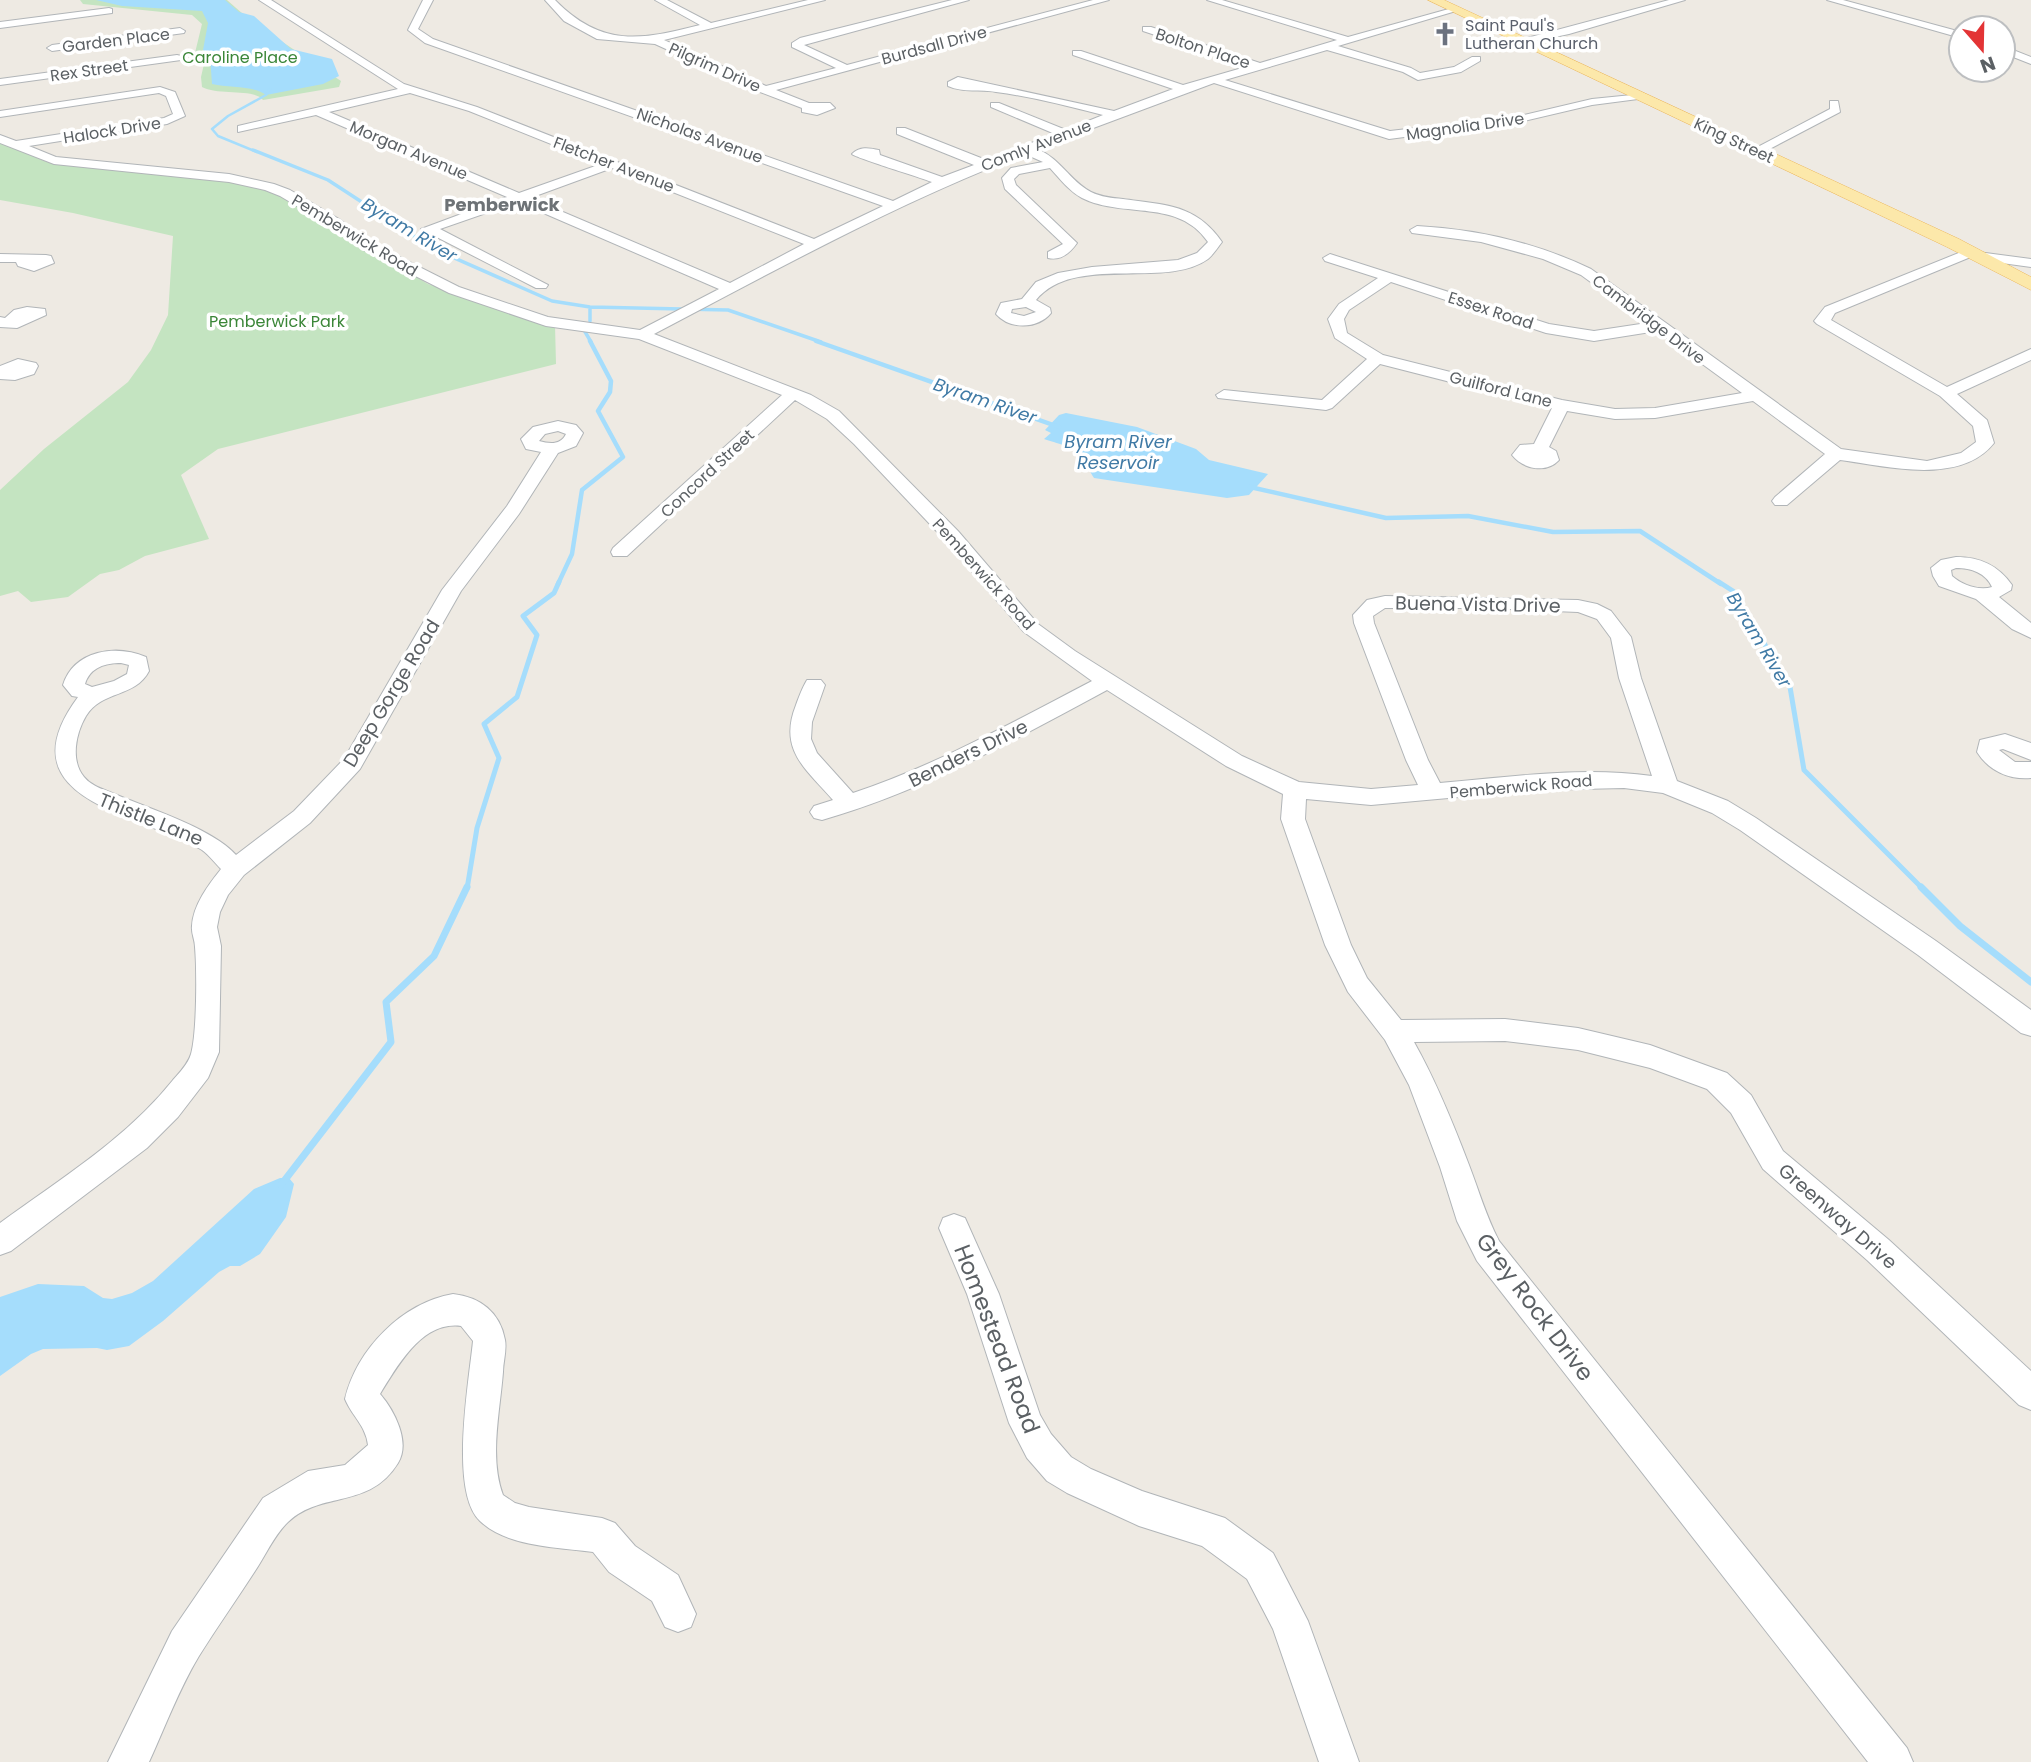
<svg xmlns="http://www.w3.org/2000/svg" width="2031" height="1762" font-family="Poppins,sans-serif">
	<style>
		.green { fill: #c4e4c1 }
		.water { fill: #a5ddfc }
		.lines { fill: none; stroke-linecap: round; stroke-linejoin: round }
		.stream-far4 { stroke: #a5ddfc; stroke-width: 2.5 }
		.stream-far3 { stroke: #a5ddfc; stroke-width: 3.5 }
		.stream-far2 { stroke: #a5ddfc; stroke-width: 4.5 }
		.stream-far1 { stroke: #a5ddfc; stroke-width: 5 }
		.stream { stroke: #a5ddfc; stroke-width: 7 }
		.minor-casing { stroke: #b1b5b8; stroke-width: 2 }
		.major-casing { stroke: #ecb85e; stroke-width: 1 }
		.minor { fill: #fff; fill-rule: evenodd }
		.major { fill: #fce8aa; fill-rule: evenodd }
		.labels { text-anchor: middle; stroke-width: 7; stroke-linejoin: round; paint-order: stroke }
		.far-worship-label { font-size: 16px; fill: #5b616d; stroke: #fff; text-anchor: start }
		.far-street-label { font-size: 16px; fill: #5b6064; stroke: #fff }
		.far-park-label { font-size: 16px; fill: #3b8638; stroke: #fff }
		.far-neighbourhood-label { font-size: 18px; font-weight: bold; fill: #6d7276; stroke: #fff }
		.far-water-label { font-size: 18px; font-style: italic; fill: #407aa5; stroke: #fff }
		.street-label { font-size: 19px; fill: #5b6064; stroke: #fff }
		.near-street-label { font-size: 23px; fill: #5b6064; stroke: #fff }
	</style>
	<rect width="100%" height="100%" fill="#eeeae3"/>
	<path class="green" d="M80 0H227L251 21 341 81 339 87 263 100C254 88 219 96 202 87L201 77 204 64 194 57 202 24 192 15 83 4Z
		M0 143 47 162 225 181 276 193 428 284 555 325 556 364 218 449 181 475 209 539 145 556 119 570 100 574 68 597 31 602 18 591 0 596V490L44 449 128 382 151 350 168 315 173 236 73 213 0 200Z"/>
	<path class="water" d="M96 0H225L239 12 254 16 291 49 332 59 339 76 323 84 266 95C252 85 229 88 212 84L210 56 203 50 208 23 202 11 122 6Z
		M1066 413 1137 427 1196 449 1209 460 1268 474 1249 495 1227 498 1094 478C1089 471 1087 463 1083 457 1076 447 1055 443 1044 439L1051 433 1045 430 1059 415Z
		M280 1178H289L294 1184 286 1217 260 1254 240 1266H230L219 1272 163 1321 129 1346 107 1350 97 1348 43 1349 31 1354 0 1376V1297L38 1284 84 1286 103 1298 112 1299 132 1293 153 1281 254 1189Z"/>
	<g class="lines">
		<path class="stream-far4" d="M257 152 218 136 212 129 228 116 266 95 270 89"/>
		<path class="stream-far3" d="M253 150 328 180 434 249 552 301 590 307 728 310 821 342
			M590 307V321
			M584 330 591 342"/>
		<path class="stream-far2" d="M816 341 1059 427
			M1250 487 1386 518 1468 516 1553 532 1640 531 1721 584
			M558 584 572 554 582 490 623 457 598 411 610 392 611 381 590 341"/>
		<path class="stream-far1" d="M1719 582 1733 591 1790 687 1804 770 1923 889
			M467 889 477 828 499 758 484 724 517 697 537 635 523 616 554 593 559 582"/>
		<path class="stream" d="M1921 887 1960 926 2031 982
			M281 1185 391 1042 386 1002 434 956 467 887"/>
		<g class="minor-casing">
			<path id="minor" d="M259 0H271L404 84 477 107 814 239 883 206 425 43 408 30 423 0H433L418 29 433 39 893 201 932 182C919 177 856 158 852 154 860 146 869 148 879 150L880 155 942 177 974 165 897 134V128H905L986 160 1055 134 991 107V103H999L1066 130 1103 115C1068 106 1033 97 996 92 981 89 963 93 948 86V82L958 77 1114 111 1173 89 1073 55V51H1081L1183 85 1249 66 1143 31V27H1151L1260 63 1337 40 1207 0H1222L1348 37 1456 7V11L1338 46 1411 68 1420 73 1454 67 1472 57H1480V61L1461 72 1418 80 1403 72 1327 50 1225 80 1390 131 1520 116 1592 99 1642 94V98L1638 99 1592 105 1520 122 1389 139 1214 83 1037 149C1060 158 1070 181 1091 192 1101 197 1112 198 1123 199 1165 205 1196 204 1222 242 1218 247 1213 255 1208 259 1165 290 1075 253 1036 300L1050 308 1051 313C1038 329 1010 330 996 314L1001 303 1022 299 1036 282 1058 273 1092 267 1178 260 1197 253 1208 242C1178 198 1124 219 1082 198 1069 191 1060 179 1050 168L1019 174 1014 179 1016 185 1077 243C1070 253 1061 261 1048 258V252L1063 244 1005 189 1002 178 1011 168 1043 162 1025 154C897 203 776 270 654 334L811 395 839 411 958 531 1038 624 1075 651 1242 756 1299 782 1371 789 1418 785 1406 760 1354 623 1353 615 1367 600 1385 596 1578 600 1597 604 1611 611 1631 637 1641 678 1677 781 1728 801 1756 818 1936 941 2031 1010V1036L2021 1033 1918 955 1740 830 1712 813 1663 793 1624 788 1538 790 1371 805 1306 799 1305 819 1351 945 1367 978 1401 1020 1505 1019 1578 1028 1650 1045 1727 1073 1751 1095 1783 1151 1889 1240 2031 1371V1410L2019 1405 1867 1260 1763 1169 1731 1113 1707 1089 1650 1068 1578 1050 1505 1041 1414 1042C1436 1081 1453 1123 1469 1165 1479 1191 1486 1216 1499 1241L1907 1748 1913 1762H1868L1477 1261 1457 1221 1440 1167 1409 1085 1385 1040 1348 992 1325 945 1281 819 1283 794 1226 766 1107 690C1012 741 926 790 822 820L814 818 810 812 814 806 833 800C806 769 778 750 796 705 799 697 802 688 807 680H821L825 685 812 722 811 739 817 753 853 793C937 765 1013 722 1092 681L1024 632 944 539 854 444 827 419 795 400 627 556H613L611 552 613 548 782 395 639 339 546 326 449 293 362 249 329 225 280 196 265 190 229 182 54 164 0 143V135L16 141 164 118 173 114 166 96 159 93 0 117V111L160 87 175 92 185 116 167 124 29 146 56 157 229 174 274 184 290 190 339 219 372 243 459 287 548 317 640 330 719 289 518 202 440 229 548 285 546 288H536L421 229 507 197 316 115 238 132V126L398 89ZM410 93 469 111 601 164 519 193 329 112ZM612 168 804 244 730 283 530 198ZM1026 307 1036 312 1024 316 1011 313 1012 309ZM1385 608H1486L1578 612 1597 619 1611 638 1619 678 1652 776C1582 766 1510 777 1440 783L1428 760 1374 623 1373 616Z
				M545 0H555C602 48 641 40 700 25L655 0H667L711 23 808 0H825L664 40 766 86 836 68 792 47V43L800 38 952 0H969L804 45 847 65 1093 0H1109L776 90 809 103H830L835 108 817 115 802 112V108L760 92 655 44 597 39 564 21Z
				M1669 0H1685L1569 34 1521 44 1516 41Z
				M1827 0H1843L1961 32V38Z
				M109 8 112 9V13L0 28V22Z
				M180 28 185 31 184 33 52 51 47 48 52 45Z
				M2003 46 2031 57V64L2003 53Z
				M177 55 181 56V60L0 85V79Z
				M1830 101H1838L1840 112 1762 153 1752 150 1830 109Z
				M1417 226C1477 229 1537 243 1591 269L1841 449 1927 461 1961 453 1976 442 1973 426 1940 396 1817 324 1814 321 1825 307 1971 248 1978 252 2031 259V267L1980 260 1973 256 1835 313 1831 320 1947 387 2031 349V360L1957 394 1987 420 1994 443C1960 486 1886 466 1840 460L1787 505H1775L1772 501 1775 497 1825 454 1753 401 1655 418 1615 419 1567 411 1549 447 1556 451 1559 460C1546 474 1523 469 1512 455L1520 445 1534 444 1552 408 1380 364 1332 408 1326 410 1218 398 1216 395 1224 390 1322 400 1367 359 1335 338 1328 319 1339 304 1378 278 1325 261 1323 258 1330 254 1549 324 1594 331 1647 323 1581 275 1543 259 1481 242 1412 233 1410 230ZM1391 282 1546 333 1594 341 1657 331 1742 393 1655 408 1615 409 1562 400 1383 355 1347 333 1344 319 1349 310Z
				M0 254 46 255 51 256 54 263 34 271 18 266 16 262H0Z
				M27 307 45 309 46 315 17 328 0 327V317L5 318 14 310Z
				M18 359 36 363 38 366 34 374 15 380 0 379V366Z
				M558 421 576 425 583 433 576 446 558 453 519 514 461 591 360 769 310 823 244 875 228 895 220 912 217 927 221 946 219 1052 208 1078 178 1117 147 1148 11 1251 0 1255V1223C60 1179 126 1139 173 1080 180 1072 188 1064 191 1054 197 1033 197 970 195 947 195 940 191 933 192 926 193 905 209 884 221 869 215 863 209 855 202 850 144 814 0 802 78 697L72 696 63 685C74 650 116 644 146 657L149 671C135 698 102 690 86 716 76 733 70 760 84 777 92 787 106 790 117 795 151 809 213 829 236 855L294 811 344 759 442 590 507 506 541 452 526 449 521 439 533 427ZM558 431 566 434C561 445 550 444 539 441L545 434ZM121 663 129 665 127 674 114 681 92 687 85 684C90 667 106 663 121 663Z
				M1956 557C1980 557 1998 565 2012 585L2011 590 1999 597 2031 623V638L2012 629 1976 599 1939 586 1933 576 1931 568 1941 560ZM1956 568C1971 568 1986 573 1992 587 1979 591 1962 585 1952 576L1951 570Z
				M2005 734 2031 743V760L2003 749 1999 750 2015 762H2031V778C2009 780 1989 771 1977 752L1980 740Z
				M954 1214 965 1218 999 1294 1040 1415 1051 1434 1071 1457 1091 1469 1142 1491 1225 1518 1273 1553 1308 1621 1359 1762H1319L1273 1629 1247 1579 1202 1546 1139 1526 1067 1493 1047 1481 1027 1458 1009 1423 967 1294 939 1228 943 1218Z
				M453 1294C480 1297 500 1312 505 1340 507 1350 503 1362 503 1372 500 1411 489 1458 503 1495L515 1503 529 1507 602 1518 615 1523 635 1546 678 1575 696 1614 691 1627 678 1632 665 1627 652 1601 609 1572 593 1552C557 1547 507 1547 480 1521 449 1492 469 1381 473 1341L461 1326C422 1321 398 1365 380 1394 394 1410 411 1442 398 1463 369 1510 322 1490 288 1522 275 1534 265 1556 255 1571 237 1599 217 1627 199 1656 179 1689 165 1727 149 1762H108L172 1631 263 1498 308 1471 345 1465 368 1445C366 1426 352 1416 345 1399 357 1349 402 1303 453 1294Z"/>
		</g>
		<g class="major-casing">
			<path id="major" d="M1428 0H1444L1959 239 2031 277V290L1947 247Z"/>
		</g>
		<use href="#minor" class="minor"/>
		<use href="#major" class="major"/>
	</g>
	<defs>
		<g id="church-bare" transform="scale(1.89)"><path d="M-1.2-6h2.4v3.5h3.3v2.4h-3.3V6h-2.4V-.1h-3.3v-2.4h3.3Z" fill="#6b7280" stroke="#fff" stroke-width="2.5" paint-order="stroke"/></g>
	</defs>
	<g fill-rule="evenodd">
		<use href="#church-bare" x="1445" y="34"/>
	</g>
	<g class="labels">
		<g class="far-worship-label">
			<text x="1465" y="31">Saint Paul's<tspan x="1465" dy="18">Lutheran Church</tspan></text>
		</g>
		<g class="far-street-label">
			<text transform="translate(116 40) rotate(-7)" y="6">Garden Place</text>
			<text transform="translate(934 45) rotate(-15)" y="6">Burdsall Drive</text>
			<text transform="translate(1203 48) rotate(18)" y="6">Bolton Place</text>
			<text transform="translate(715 67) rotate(24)" y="6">Pilgrim Drive</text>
			<text transform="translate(89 70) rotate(-8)" y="6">Rex Street</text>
			<text transform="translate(1465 126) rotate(-8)" y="6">Magnolia Drive</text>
			<text transform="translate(112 130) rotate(-9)" y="6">Halock Drive</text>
			<text transform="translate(700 135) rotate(20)" y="6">Nicholas Avenue</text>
			<text transform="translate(1734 140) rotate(25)" y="6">King Street</text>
			<text transform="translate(1036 145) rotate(-21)" y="6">Comly Avenue</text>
			<text transform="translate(409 150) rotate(23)" y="6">Morgan Avenue</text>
			<text transform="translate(614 164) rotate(21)" y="6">Fletcher Avenue</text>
			<text transform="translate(355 235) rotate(31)" y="6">Pemberwick Road</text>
			<text transform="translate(1491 310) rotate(18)" y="6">Essex Road</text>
			<text transform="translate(1649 319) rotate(37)" y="6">Cambridge Drive</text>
			<text transform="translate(1501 389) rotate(14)" y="6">Guilford Lane</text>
			<text transform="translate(707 473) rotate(-43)" y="6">Concord Street</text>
			<text transform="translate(984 574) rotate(48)" y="6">Pemberwick Road</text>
			<text transform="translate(1521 786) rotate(-5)" y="6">Pemberwick Road</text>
		</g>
		<g class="far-park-label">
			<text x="240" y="63">Caroline Place</text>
			<text x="277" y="327">Pemberwick Park</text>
		</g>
		<g class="far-neighbourhood-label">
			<text x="502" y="211">Pemberwick</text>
		</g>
		<g class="far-water-label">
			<text transform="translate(409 230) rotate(31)" y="6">Byram River</text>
			<text transform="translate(985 401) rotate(19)" y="6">Byram River</text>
			<text x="1118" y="448">Byram River<tspan x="1118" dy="21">Reservoir</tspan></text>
			<text transform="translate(1759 640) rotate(59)" y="6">Byram River</text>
		</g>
		<g class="street-label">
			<text transform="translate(1478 604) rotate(1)" y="7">Buena Vista Drive</text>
			<text transform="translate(391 693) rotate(-59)" y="7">Deep Gorge Road</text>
			<text transform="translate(968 753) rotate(-26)" y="7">Benders Drive</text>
			<text transform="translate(151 819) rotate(22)" y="7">Thistle Lane</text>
			<text transform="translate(1838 1216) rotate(41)" y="7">Greenway Drive</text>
		</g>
		<g class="near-street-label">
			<text transform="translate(1535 1307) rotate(53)" y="8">Grey Rock Drive</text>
			<text transform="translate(997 1339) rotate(69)" y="8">Homestead Road</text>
		</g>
	</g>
	<g transform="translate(1982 49) rotate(160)"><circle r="33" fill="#ffffff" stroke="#bdbfc1" stroke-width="2"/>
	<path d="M0-5L12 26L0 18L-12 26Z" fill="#e33435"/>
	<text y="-10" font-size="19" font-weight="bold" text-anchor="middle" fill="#5b6064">N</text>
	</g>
</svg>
